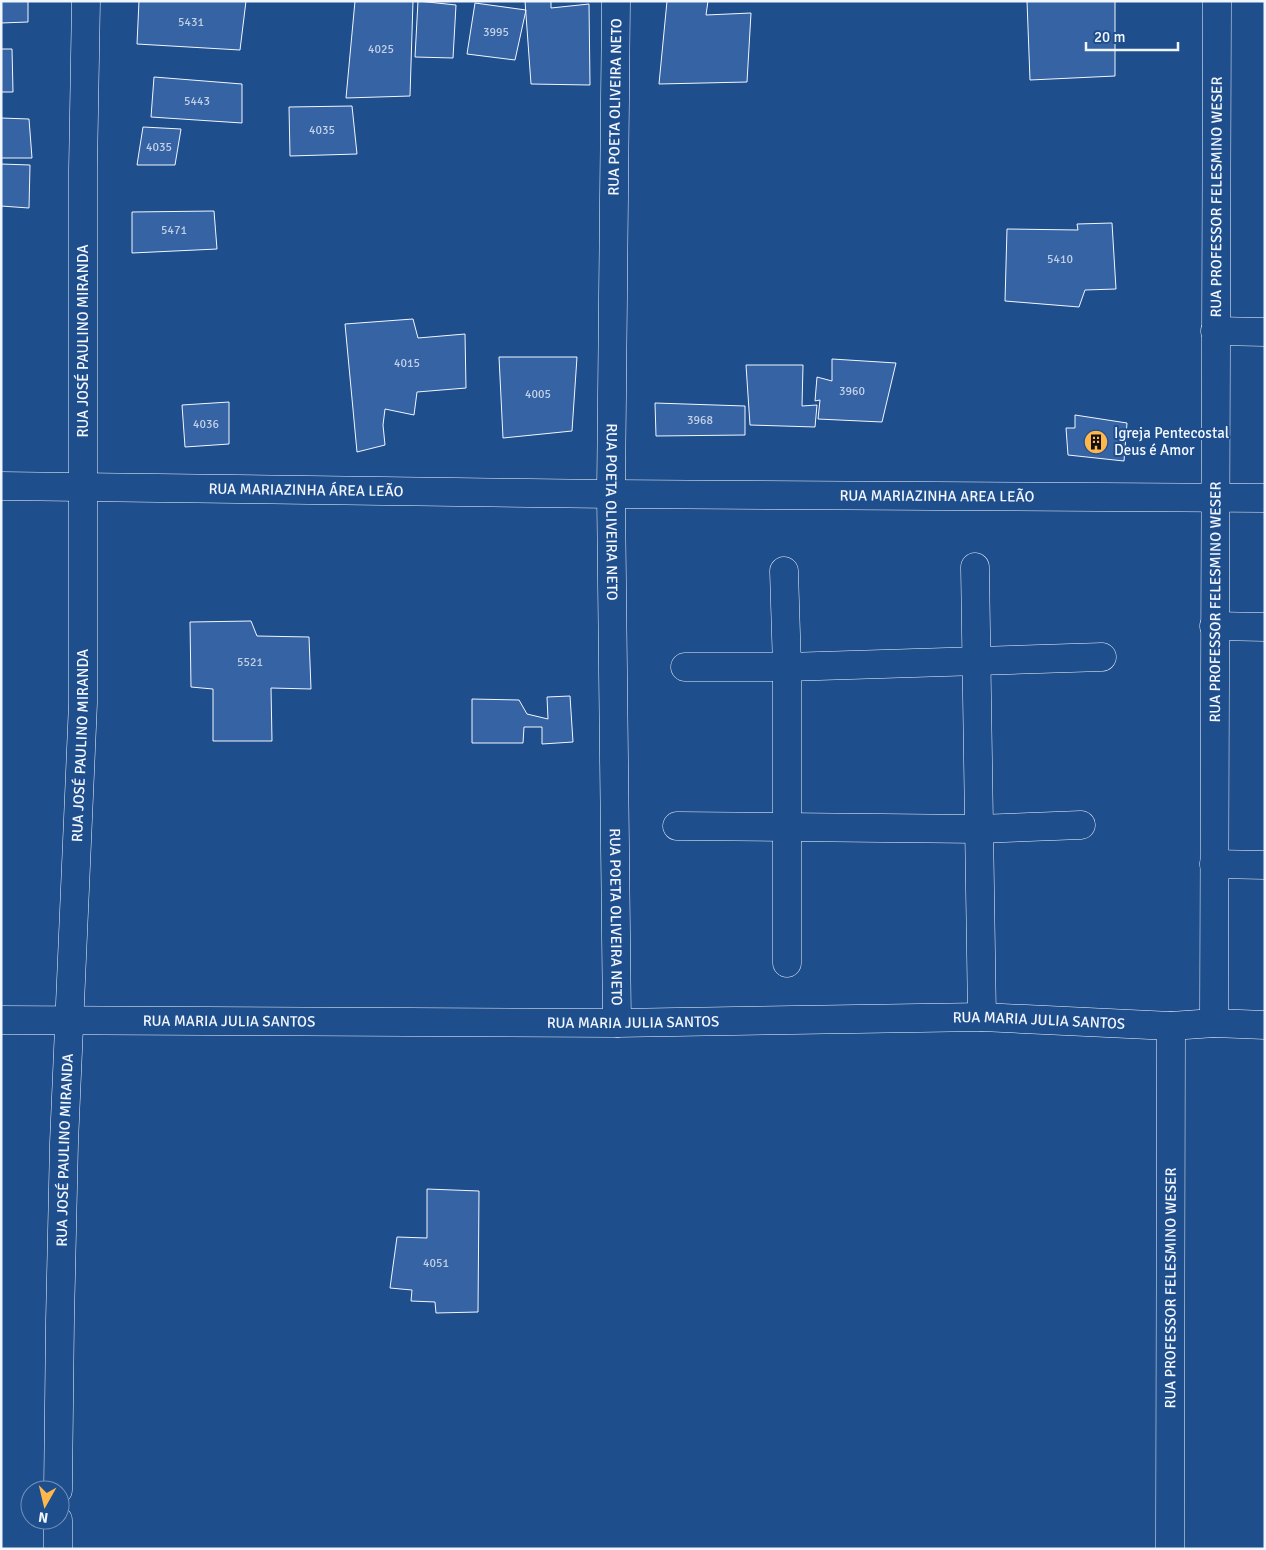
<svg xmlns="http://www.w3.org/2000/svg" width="1266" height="1550" font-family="Signika,sans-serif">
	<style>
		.building { fill: #3563a3; stroke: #f2f6ff }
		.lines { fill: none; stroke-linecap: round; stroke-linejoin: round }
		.minor-casing { stroke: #f2f6ff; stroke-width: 29 }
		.minor { stroke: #1f4e8c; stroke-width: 28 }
		.labels { text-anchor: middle; stroke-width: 4; stroke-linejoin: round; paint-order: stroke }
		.number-label { font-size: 12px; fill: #c3d1e8 }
		.street-label { font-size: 15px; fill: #f2f6ff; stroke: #1f4e8c }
		.poi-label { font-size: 15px; fill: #f2f6ff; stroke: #1f4e8c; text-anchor: start }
	</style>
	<rect width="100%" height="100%" fill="#1f4e8c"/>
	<path class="building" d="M1 1H28V22L1 23Z
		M139 1H246L240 50 137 44Z
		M355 1H413L410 96 346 98Z
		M418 1 456 5 453 58 415 57Z
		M525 1H551V8L589 4 590 85 531 84Z
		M667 1H708L706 15 751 13 747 82 659 84Z
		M1027 1H1115V76L1030 80Z
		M475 3 526 10 515 60 467 54Z
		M1 49H12L13 92H1Z
		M154 77 242 84V123L151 117Z
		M352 106 357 154 290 156 289 107Z
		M1 118 29 119 32 158H1Z
		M143 127 181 129 175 165H137Z
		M1 164 30 165 29 208 1 206Z
		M214 211 217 249 132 253V212Z
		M1112 223 1116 289 1085 290 1079 307 1005 301 1007 229 1078 230 1077 224Z
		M413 319 418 338 465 334 466 388 417 392 414 415 385 409 383 425 385 445 357 452 345 324Z
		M499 357H577L572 431 503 438Z
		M832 359 896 363 882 422 818 419 820 400 815 401 817 377 832 381Z
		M746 365H803L802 406 817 405 815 427 750 425Z
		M229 402V444L185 447 182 405Z
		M655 403 745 406V435L656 436Z
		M1075 415 1127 423 1124 461 1068 455 1066 428H1075Z
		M251 621 257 636 309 637 311 689 271 688 272 741H213V689L191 687 190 622Z
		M570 696 573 742 542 744V727H524L523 743H472V699L519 700 527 714 548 719 547 697Z
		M427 1189 479 1191 478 1312 436 1313 435 1302 411 1301 412 1290 390 1288 397 1237 427 1238Z"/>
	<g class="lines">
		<g class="minor-casing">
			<g id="minor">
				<path id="s1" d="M616 1 611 494 617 1023"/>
				<path d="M1215 331 1265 332"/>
				<path id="s2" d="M1 486 611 494 1265 498"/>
				<path d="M975 567 982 1017"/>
				<path d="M784 571 787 667V963"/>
				<path d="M1214 626 1265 627"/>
				<path d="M685 667H787L1102 657"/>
				<path d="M677 826 978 829 1081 825"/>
				<path d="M1214 864 1265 865"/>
				<path id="s3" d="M1 1020 617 1023 982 1017 1171 1026 1214 1023 1265 1025"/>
				<path id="s4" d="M1214 1023 1217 1"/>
				<path id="s5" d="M58 1490 60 1320 64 1143 83 703V169L86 1"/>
				<path d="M58 1549V1520"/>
				<path id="s6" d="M1170 1549 1171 1026"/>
			</g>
		</g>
		<use href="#minor" class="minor"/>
	</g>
	<defs>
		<g id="building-disc" transform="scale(1.25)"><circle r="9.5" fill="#ffb74d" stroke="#1f4e8c"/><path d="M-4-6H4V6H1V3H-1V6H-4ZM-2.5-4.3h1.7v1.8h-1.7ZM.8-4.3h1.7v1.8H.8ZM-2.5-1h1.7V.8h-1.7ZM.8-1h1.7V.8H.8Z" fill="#111"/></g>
	</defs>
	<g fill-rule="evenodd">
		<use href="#building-disc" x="1096" y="442"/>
	</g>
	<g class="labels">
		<g class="number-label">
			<text x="191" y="26">5431</text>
			<text x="496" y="36">3995</text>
			<text x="381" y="53">4025</text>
			<text x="197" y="105">5443</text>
			<text x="322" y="134">4035</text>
			<text x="159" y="151">4035</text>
			<text x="174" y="234">5471</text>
			<text x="1060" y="263">5410</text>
			<text x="407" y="367">4015</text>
			<text x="852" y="395">3960</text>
			<text x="538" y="398">4005</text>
			<text x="700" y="424">3968</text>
			<text x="206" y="428">4036</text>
			<text x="250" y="666">5521</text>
			<text x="436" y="1267">4051</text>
		</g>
		<g class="street-label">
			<text transform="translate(615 107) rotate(-89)" y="5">RUA POETA OLIVEIRA NETO</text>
			<text dy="5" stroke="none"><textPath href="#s4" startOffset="826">RUA PROFESSOR FELESMINO WESER</textPath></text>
			<text transform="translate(83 341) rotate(-90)" y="5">RUA JOSÉ PAULINO MIRANDA</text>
			<text dy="5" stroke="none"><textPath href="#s2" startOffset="305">RUA MARIAZINHA ÁREA LEÃO</textPath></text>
			<text dy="5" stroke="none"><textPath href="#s2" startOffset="936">RUA MARIAZINHA AREA LEÃO</textPath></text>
			<text dy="5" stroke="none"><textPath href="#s1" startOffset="511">RUA POETA OLIVEIRA NETO</textPath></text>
			<text dy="5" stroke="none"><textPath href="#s4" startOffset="421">RUA PROFESSOR FELESMINO WESER</textPath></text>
			<text dy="5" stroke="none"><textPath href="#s5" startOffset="745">RUA JOSÉ PAULINO MIRANDA</textPath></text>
			<text dy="5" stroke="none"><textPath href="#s1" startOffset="916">RUA POETA OLIVEIRA NETO</textPath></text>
			<text dy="5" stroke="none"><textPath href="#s3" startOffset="1038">RUA MARIA JULIA SANTOS</textPath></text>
			<text dy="5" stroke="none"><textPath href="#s3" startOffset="228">RUA MARIA JULIA SANTOS</textPath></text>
			<text dy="5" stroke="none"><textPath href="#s3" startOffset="632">RUA MARIA JULIA SANTOS</textPath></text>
			<text dy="5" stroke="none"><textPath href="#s5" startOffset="340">RUA JOSÉ PAULINO MIRANDA</textPath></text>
			<text dy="5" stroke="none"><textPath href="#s6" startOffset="261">RUA PROFESSOR FELESMINO WESER</textPath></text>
		</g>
		<g class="poi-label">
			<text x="1114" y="438">Igreja Pentecostal<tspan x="1114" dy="17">Deus é Amor</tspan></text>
		</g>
	</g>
	<rect width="1266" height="1550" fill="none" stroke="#f2f6ff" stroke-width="5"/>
	<g transform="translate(45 1505) rotate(188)"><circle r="24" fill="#1f4e8c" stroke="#7391ba"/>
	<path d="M0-4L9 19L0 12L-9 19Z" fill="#ffb74d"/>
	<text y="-8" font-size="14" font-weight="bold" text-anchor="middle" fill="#f2f6ff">N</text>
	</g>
	<path d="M1086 42v8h92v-8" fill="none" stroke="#f2f6ff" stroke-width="2.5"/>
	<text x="1094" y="42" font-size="15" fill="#f2f6ff" stroke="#1f4e8c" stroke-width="4" paint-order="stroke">20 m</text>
</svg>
